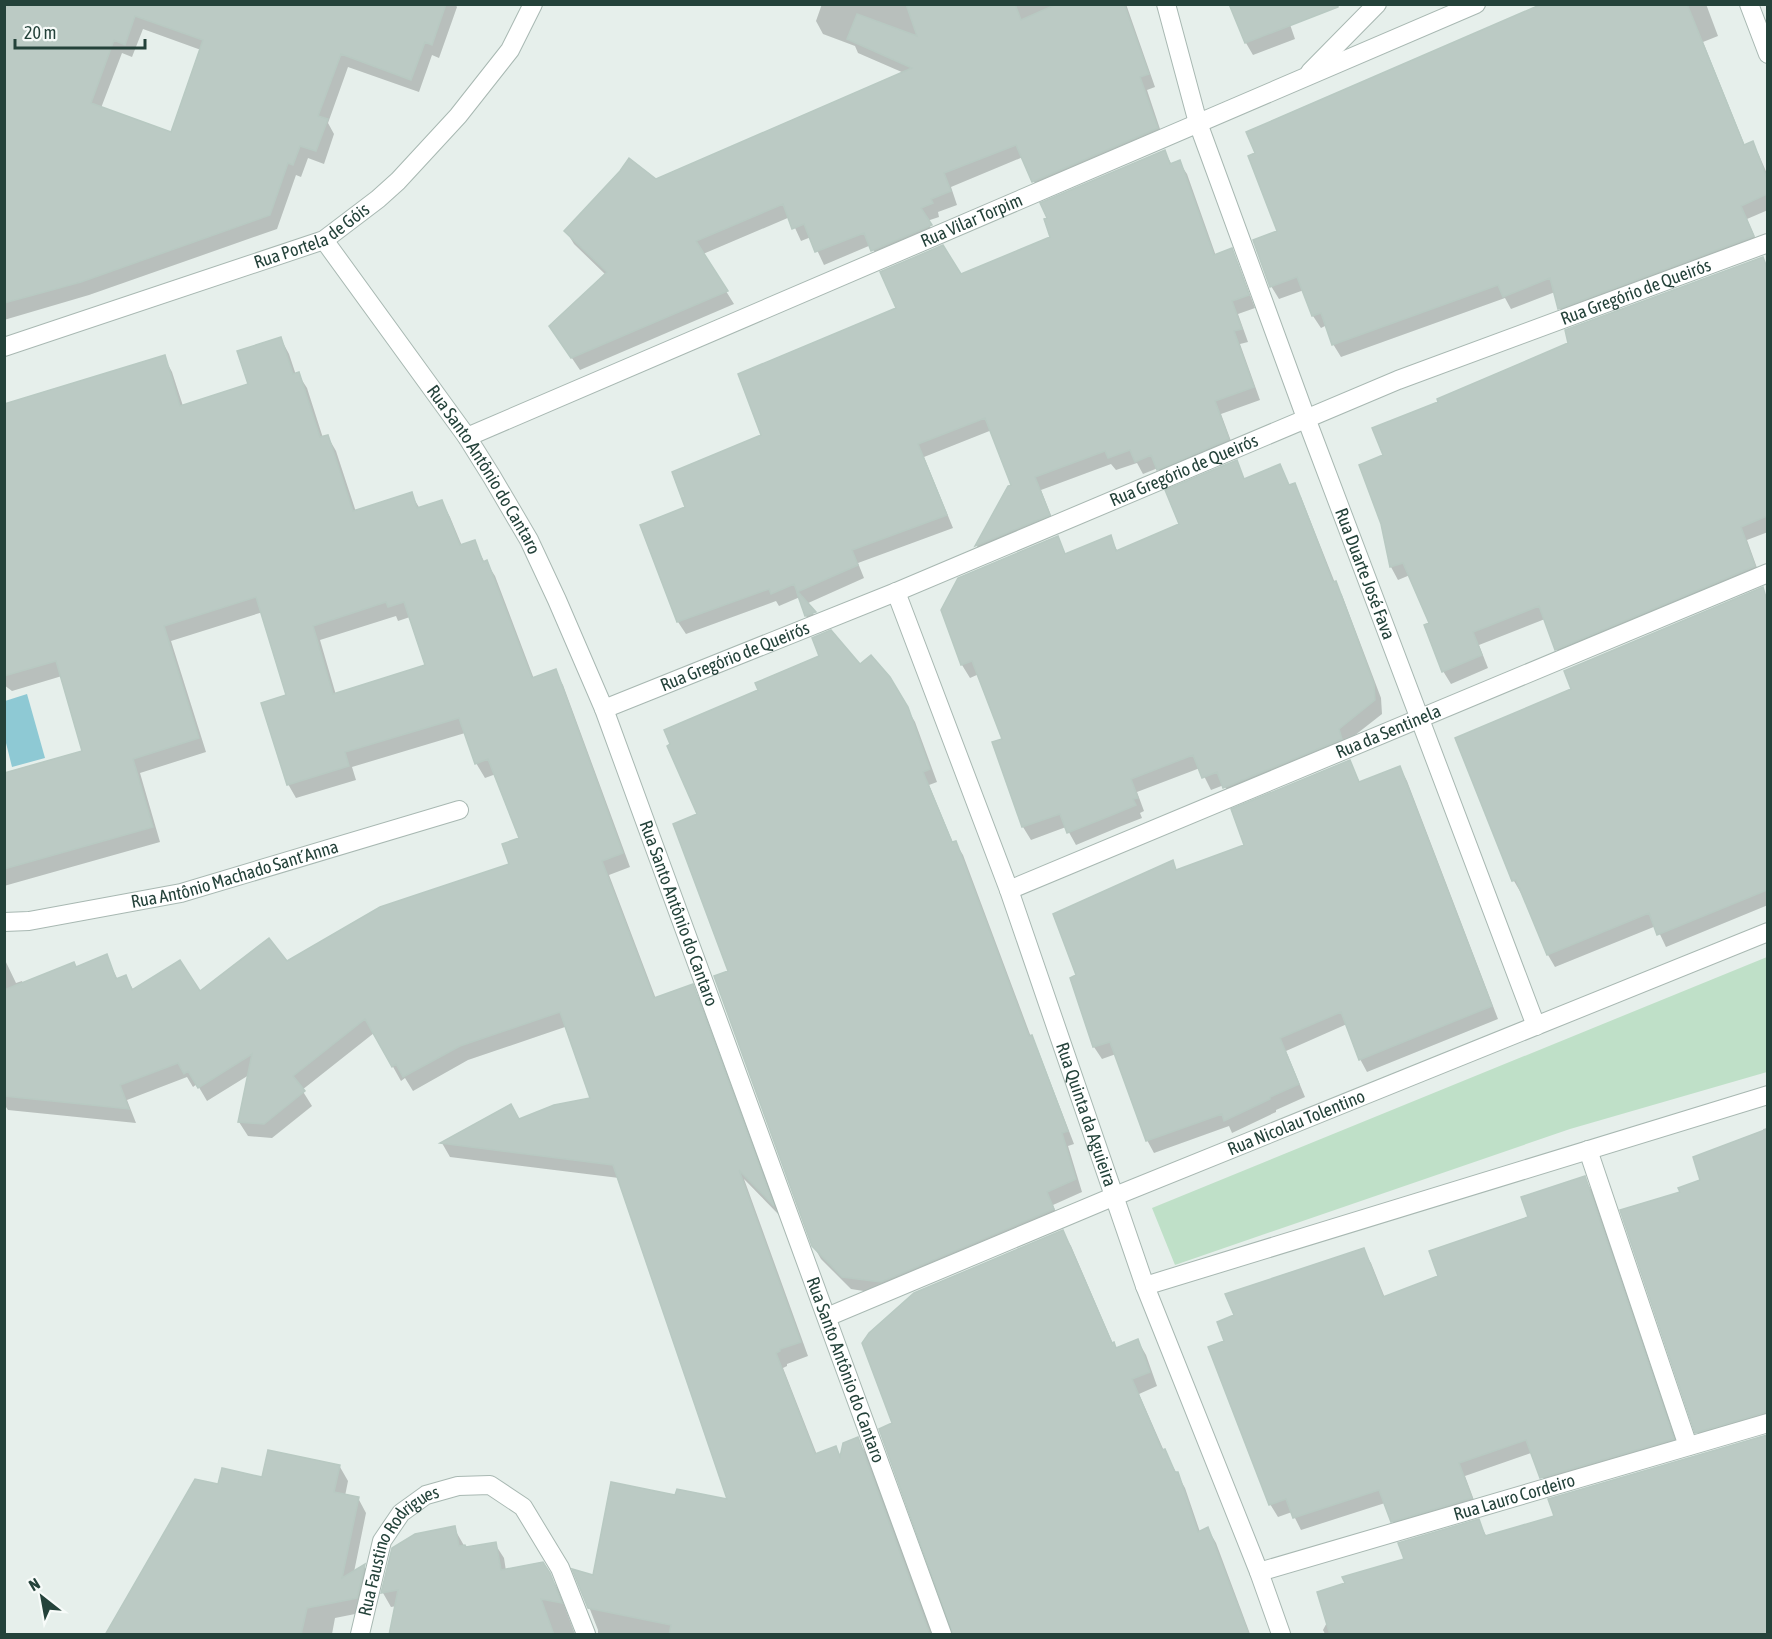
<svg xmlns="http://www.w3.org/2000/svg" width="1772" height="1639" font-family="'Asap Condensed',sans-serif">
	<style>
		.green { fill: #bfe0c8 }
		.water { fill: #8ec9d4 }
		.shadow { fill: #0003; fill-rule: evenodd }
		.building { fill: #bbcac4; stroke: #b8c9c2; stroke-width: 1.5; fill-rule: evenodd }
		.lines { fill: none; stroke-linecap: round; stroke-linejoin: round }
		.service-casing { stroke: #a8b8b2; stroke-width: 20 }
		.minor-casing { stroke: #a8b8b2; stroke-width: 20 }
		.service { stroke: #fff; stroke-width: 18 }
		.minor { stroke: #fff; stroke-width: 18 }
		.labels { text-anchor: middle; stroke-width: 4.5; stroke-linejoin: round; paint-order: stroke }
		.street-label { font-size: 18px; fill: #24423a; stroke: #f7fbf9 }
	</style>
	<rect width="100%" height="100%" fill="#e6efeb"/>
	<path class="green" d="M1767 957V1072L1570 1129 1175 1265 1152 1208Z"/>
	<path class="water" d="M27 694 45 758 12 767 5 739V701Z"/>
	<path class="shadow" d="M4 4H455L457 7 439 58 432 55 419 92 348 67 328 123 334 134 324 164 308 158 301 177 296 175 277 229 89 295 4 320ZM143 29 201 50 172 134 101 108 122 53 132 57Z
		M822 4H1126L1155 87 1147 90 1164 141 1040 195 1023 157 951 187 957 205 938 212 939 217 927 221 937 239 880 263 871 245 824 265 811 237 801 241 790 217 703 254 734 304 580 370 559 339 606 275 574 244 566 231 656 181 904 73 858 53 855 46 823 34 816 21Z
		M1231 4H1283L1295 39 1253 55 1246 43Z
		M1548 4H1706L1718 36 1703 42 1745 146 1752 143 1759 155 1768 176V210L1747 219 1760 249 1567 320 1560 308 1555 292 1511 309 1505 298 1341 357 1333 344 1327 325 1321 328 1313 316 1304 290 1279 299 1271 286 1279 232Z
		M1165 152 1172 165 1179 162 1187 174 1216 256 1231 250 1238 263 1255 308 1238 314 1248 342 1240 344 1260 400 1221 414 1235 452 1166 481 1158 468 1143 474 1137 463 1116 470 1111 464 1041 490 1056 528 984 558 977 546 1009 487 1013 485 992 430 924 457 953 528 858 563 864 578 806 604 822 626 814 629 806 616 800 597 779 606 776 601 686 634 678 622 642 526 687 507 898 309 960 276 1052 238Z
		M1762 259 1768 268V532L1747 540 1761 579 1564 662 1557 649 1545 619 1479 645 1488 668 1451 684 1443 671 1431 624 1410 575 1398 580 1391 567 1382 524 1385 456 1440 403Z
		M281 339 289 354 296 375 298 374 307 388 323 438 328 437 336 451 356 512 411 494 420 509 442 502 450 517 462 546 474 542 485 563 486 562 495 576 534 679 555 671 563 685 630 867 609 875 656 999 692 986 700 1000 779 1215 744 1179 808 1356 787 1364V1366L783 1368 817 1455 836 1448 842 1458 857 1439 866 1453 932 1634H598V1630L575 1571 594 1577 676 1497 729 1501 619 1178 450 1157 442 1143 511 1106 519 1121 592 1099 565 1027 468 1060 413 1091 405 1078 401 1081 374 1033 302 1090 312 1106 272 1138 248 1136 239 1122 249 1075 207 1101 197 1084 193 1087 187 1077 127 1100 136 1123 8 1110 4 1104V958L16 983 22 981 23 984 76 968 106 956 118 980 126 977 134 991 199 993 287 963 511 865 521 838 496 774 485 778 476 763 465 733 352 767 356 780 296 798 288 784V696L263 612 171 641 206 752 140 773 160 842 4 886V774L84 752 62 676 12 691 4 685V407L164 357 172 372 183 406 250 385ZM396 616 398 621 410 617 427 666 336 695 320 640Z
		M1236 462 1245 480 1279 466 1290 486 1294 485 1301 497 1335 583 1342 595 1381 698 1382 714 1345 743 1232 800 1224 785 1211 790 1200 768 1137 792 1144 811 1140 813 1142 818 1119 827 1076 845 1066 827 1031 840 1023 827 994 743 1004 740 979 674 970 678 962 665 942 610 1057 538 1066 555 1110 537 1118 552 1181 525Z
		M1762 589 1768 599V905L1666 947 1656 926 1555 967 1548 955 1523 892 1521 893 1514 881 1457 739 1573 690Z
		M860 666 889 678 915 722 937 782 929 785 953 843 955 842 963 855 1031 1037 1038 1050 1074 1144 1068 1146 1082 1192 1053 1205 1060 1223 889 1295 851 1289 821 1259 813 1245 730 972 699 815Z
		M1350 762 1360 783 1400 768 1407 781 1498 1019 1367 1072 1360 1059 1347 1024 1286 1051 1305 1097 1276 1110V1112L1232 1133 1229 1126 1154 1153 1147 1140 1116 1054 1102 1059 1094 1047 1078 976 1172 862 1177 871 1246 846Z
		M1768 1128V1427L1704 1444 1697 1432 1682 1193 1702 1181 1764 1132 1763 1129Z
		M1584 1178 1592 1191 1680 1452 1549 1490 1531 1453 1465 1476 1478 1511 1399 1534 1392 1521 1385 1503 1301 1530 1292 1512 1278 1517 1270 1504 1226 1341 1363 1250 1371 1263 1385 1298 1440 1276 1530 1218Z
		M1062 1232 1071 1246 1113 1344 1117 1349 1138 1341 1146 1355 1157 1386 1139 1394 1164 1451 1185 1488 1200 1532 1208 1529 1216 1543 1250 1634H973L894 1424Z
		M1768 1436V1634H1325L1323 1630 1347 1584 1406 1560 1478 1521 1487 1537 1556 1517 1550 1500Z
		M340 1467 348 1481 345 1496 358 1498 366 1513 354 1572 364 1566 372 1580 365 1612 335 1618 332 1634H107L219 1486Z
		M454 1528 466 1549 495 1544 504 1558 506 1571 543 1564 558 1589 575 1634H399L397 1606 391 1607 383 1593 393 1549Z"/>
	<path class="building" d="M4 4H446L432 45 425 42 411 80 341 54 318 116 328 119 316 151 300 146 293 165 288 163 270 215 81 282 4 303ZM135 16 203 40 171 132 91 103 114 40 125 45Z
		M906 4H1015L1021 20 1057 4H1124L1149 74 1140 77 1158 128 1032 182 1016 145 944 173 951 191 931 199 933 203 921 208 932 225 871 251 864 233 815 252 804 224 792 229 783 204 696 241 728 291 571 358 549 326 607 272 564 231 620 171 629 158 656 179 912 68 847 39 857 14 917 36Z
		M1229 4H1338V7L1245 43Z
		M1542 4H1687L1744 145 1753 141 1767 179V194L1741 206 1754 236 1558 309 1550 278 1503 297 1498 285 1332 345 1321 313 1312 316 1297 277 1270 287 1253 240 1277 231 1248 156 1255 153 1246 132Z
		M1165 150 1170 164 1180 160 1214 255 1232 248 1249 295 1232 301 1242 329 1234 331 1254 387 1215 401 1229 439 1157 470 1151 455 1135 462 1130 450 1108 458 1105 451 1035 477 1050 515 975 546 1008 486 1011 485 985 418 918 444 947 515 852 550 858 565 797 592 794 584 771 594 769 589 677 622 640 525 685 507 672 472 761 435 738 374 896 308 880 272 943 245 961 274 1050 237 1044 219 1047 218 1040 203Z
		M1763 257 1767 268V516L1741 527 1755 566 1555 650 1539 606 1473 632 1482 655 1442 672 1424 625 1429 623 1403 563 1390 567 1381 524 1359 465 1383 455 1372 428 1438 402 1437 399 1568 343 1565 330Z
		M281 337 293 374 299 372 320 437 328 435 353 511 412 492 417 508 442 500 460 545 475 540 483 562 487 560 532 678 556 669 623 853 602 861 654 998 693 984 774 1206 739 1170 801 1342 780 1349V1351L776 1353 815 1454 836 1446 840 1457 843 1443 858 1437 930 1635H669L671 1625 588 1608 572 1569 593 1575 611 1482 675 1495 677 1489 727 1499 613 1165 440 1143 511 1104 519 1119 554 1105 590 1098 560 1012 460 1046 403 1077 396 1064 392 1067 365 1019 293 1076 305 1091 264 1124 238 1122 252 1054 198 1088 188 1071 184 1074 178 1063 120 1085 129 1109 4 1096V990L74 962 76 967 107 954 116 979 126 975 132 990 180 960 200 991 269 938 287 961 380 907 509 864 502 844 519 838 488 759 475 764 459 718 345 752 349 766 287 785 261 703 286 695 256 597 164 626 199 738 133 759 153 827 4 869V773L82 751 56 661 4 676V404L165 355 180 406 248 384 237 351ZM386 602 388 607 404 602 425 665 333 694 313 626Z
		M1237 460 1244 479 1280 464 1289 485 1295 483 1333 582 1336 581 1374 684 1375 700 1339 729 1342 739 1223 788 1217 772 1202 778 1193 755 1131 779 1138 798 1133 799 1136 805 1112 815 1067 833 1060 814 1022 827 992 742 1002 739 972 661 961 665 941 610 958 578 1058 536 1065 554 1111 535 1116 551 1179 524 1165 490Z
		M1763 587 1767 601V890L1657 935 1649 913 1547 955 1516 880 1512 881 1455 738 1571 689 1564 671Z
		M797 593H799L816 612 805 616Z
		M831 630 860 664 871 655 890 677 908 707 930 769 923 772 952 842 956 841 1029 1036 1032 1035 1068 1131 1062 1133 1076 1179 1047 1192 1054 1209 881 1282 842 1277 812 1246 714 976 728 971 673 824 697 814 667 746 670 744 664 730 758 690 755 683 819 656 812 638Z
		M1350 760 1359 782 1400 766 1492 1006 1359 1060 1341 1012 1280 1038 1299 1084 1270 1097V1099L1224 1121 1222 1114 1146 1141 1110 1042 1093 1047 1070 978 1076 975 1053 914 1173 860 1176 870 1244 845 1231 809Z
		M1767 1129V1412L1695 1433 1620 1210 1680 1192 1678 1188 1700 1180 1693 1157Z
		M1585 1176 1674 1439 1540 1478 1526 1440 1459 1463 1472 1498 1391 1522 1379 1490 1293 1518 1286 1499 1269 1505 1208 1347 1224 1341 1217 1322 1234 1315 1225 1294 1364 1248 1383 1297 1438 1276 1429 1251 1528 1217 1521 1197Z
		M1063 1230 1112 1343 1114 1342 1116 1348 1138 1339 1150 1372 1132 1379 1162 1450 1165 1449 1175 1472H1178L1198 1532 1208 1527 1249 1635H953L879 1429 892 1423 862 1343 869 1333 914 1293Z
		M1767 1435V1635H1330L1317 1592 1345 1583 1342 1577 1404 1559 1398 1543 1479 1519 1485 1536 1554 1516 1548 1499Z
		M268 1450 340 1465 334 1492 359 1497 342 1578 365 1564 357 1598 307 1608 301 1635H105L195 1479 218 1484 222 1468 262 1477Z
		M455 1526 459 1546 465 1545 466 1547 496 1542 501 1570 543 1562 550 1573 562 1603 541 1599 554 1635H389L398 1590 381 1593 392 1548 415 1534Z"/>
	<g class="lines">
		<g class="service-casing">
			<path id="service" d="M1588 1150 1688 1446"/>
		</g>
		<g class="minor-casing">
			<g id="minor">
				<path id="s1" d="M1166 4 1198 123 1306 418 1536 1026"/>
				<path d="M1749 4 1768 54"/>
				<path d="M1310 72 1377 4"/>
				<path id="s2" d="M324 240 467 437 492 477 529 540 557 600 604 709 942 1634"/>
				<path id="s3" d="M4 347 324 240 378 199 398 181 458 116 510 50 533 4"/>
				<path id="s4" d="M467 437 1476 4"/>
				<path id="s5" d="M896 592 1009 890 1145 1286 1259 1572 1281 1634"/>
				<path id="s6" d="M604 709 896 592 1398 380 1768 243"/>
				<path id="s7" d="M1009 890 1768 573"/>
				<path id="s8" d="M4 922 29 921 181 893 459 810"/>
				<path d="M1145 1286 1768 1095"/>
				<path id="s9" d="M827 1317 1115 1196 1768 932"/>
				<path id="s10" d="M1259 1572 1768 1423"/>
				<path id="s11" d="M360 1634 382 1541 401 1513 426 1495 458 1486 490 1485 523 1507 560 1568 586 1634"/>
			</g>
		</g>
		<use href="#service" class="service"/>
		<use href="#minor" class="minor"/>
	</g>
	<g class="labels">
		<g class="street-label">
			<text dy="6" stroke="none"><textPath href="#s4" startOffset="549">Rua Vilar Torpim</textPath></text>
			<text dy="6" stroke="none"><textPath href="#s3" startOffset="328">Rua Portela de Góis</textPath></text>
			<text dy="6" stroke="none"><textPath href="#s6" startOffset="1113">Rua Gregório de Queirós</textPath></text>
			<text dy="6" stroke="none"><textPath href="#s6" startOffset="627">Rua Gregório de Queirós</textPath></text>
			<text dy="6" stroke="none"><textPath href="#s2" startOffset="280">Rua Santo Antônio do Cantaro</textPath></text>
			<text dy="6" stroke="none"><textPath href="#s1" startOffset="604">Rua Duarte José Fava</textPath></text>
			<text dy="6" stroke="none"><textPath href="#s6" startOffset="141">Rua Gregório de Queirós</textPath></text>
			<text dy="6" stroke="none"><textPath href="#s7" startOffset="411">Rua da Sentinela</textPath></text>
			<text dy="6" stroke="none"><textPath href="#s8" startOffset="236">Rua Antônio Machado Sant´Anna</textPath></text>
			<text dy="6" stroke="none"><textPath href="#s2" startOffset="766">Rua Santo Antônio do Cantaro</textPath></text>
			<text dy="6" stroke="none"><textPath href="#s5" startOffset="556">Rua Quinta da Aguieira</textPath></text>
			<text dy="6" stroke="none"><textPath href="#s9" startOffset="508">Rua Nicolau Tolentino</textPath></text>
			<text dy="6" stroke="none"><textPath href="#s2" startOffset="1252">Rua Santo Antônio do Cantaro</textPath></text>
			<text dy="6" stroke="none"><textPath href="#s10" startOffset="266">Rua Lauro Cordeiro</textPath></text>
			<text dy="6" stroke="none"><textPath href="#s11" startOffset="96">Rua Faustino Rodrigues</textPath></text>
		</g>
	</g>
	<rect width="1772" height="1639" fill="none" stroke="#24423a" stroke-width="12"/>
	<g transform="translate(42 1597) rotate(329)" stroke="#f7fbf9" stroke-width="4.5" paint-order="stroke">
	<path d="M0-4.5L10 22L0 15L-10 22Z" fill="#24423a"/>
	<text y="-9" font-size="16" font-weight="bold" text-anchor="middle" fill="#24423a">N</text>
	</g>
	<path d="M15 39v9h130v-9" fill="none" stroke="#24423a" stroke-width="3"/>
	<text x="24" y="39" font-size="18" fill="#24423a" stroke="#f7fbf9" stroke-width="4.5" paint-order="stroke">20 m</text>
</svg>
